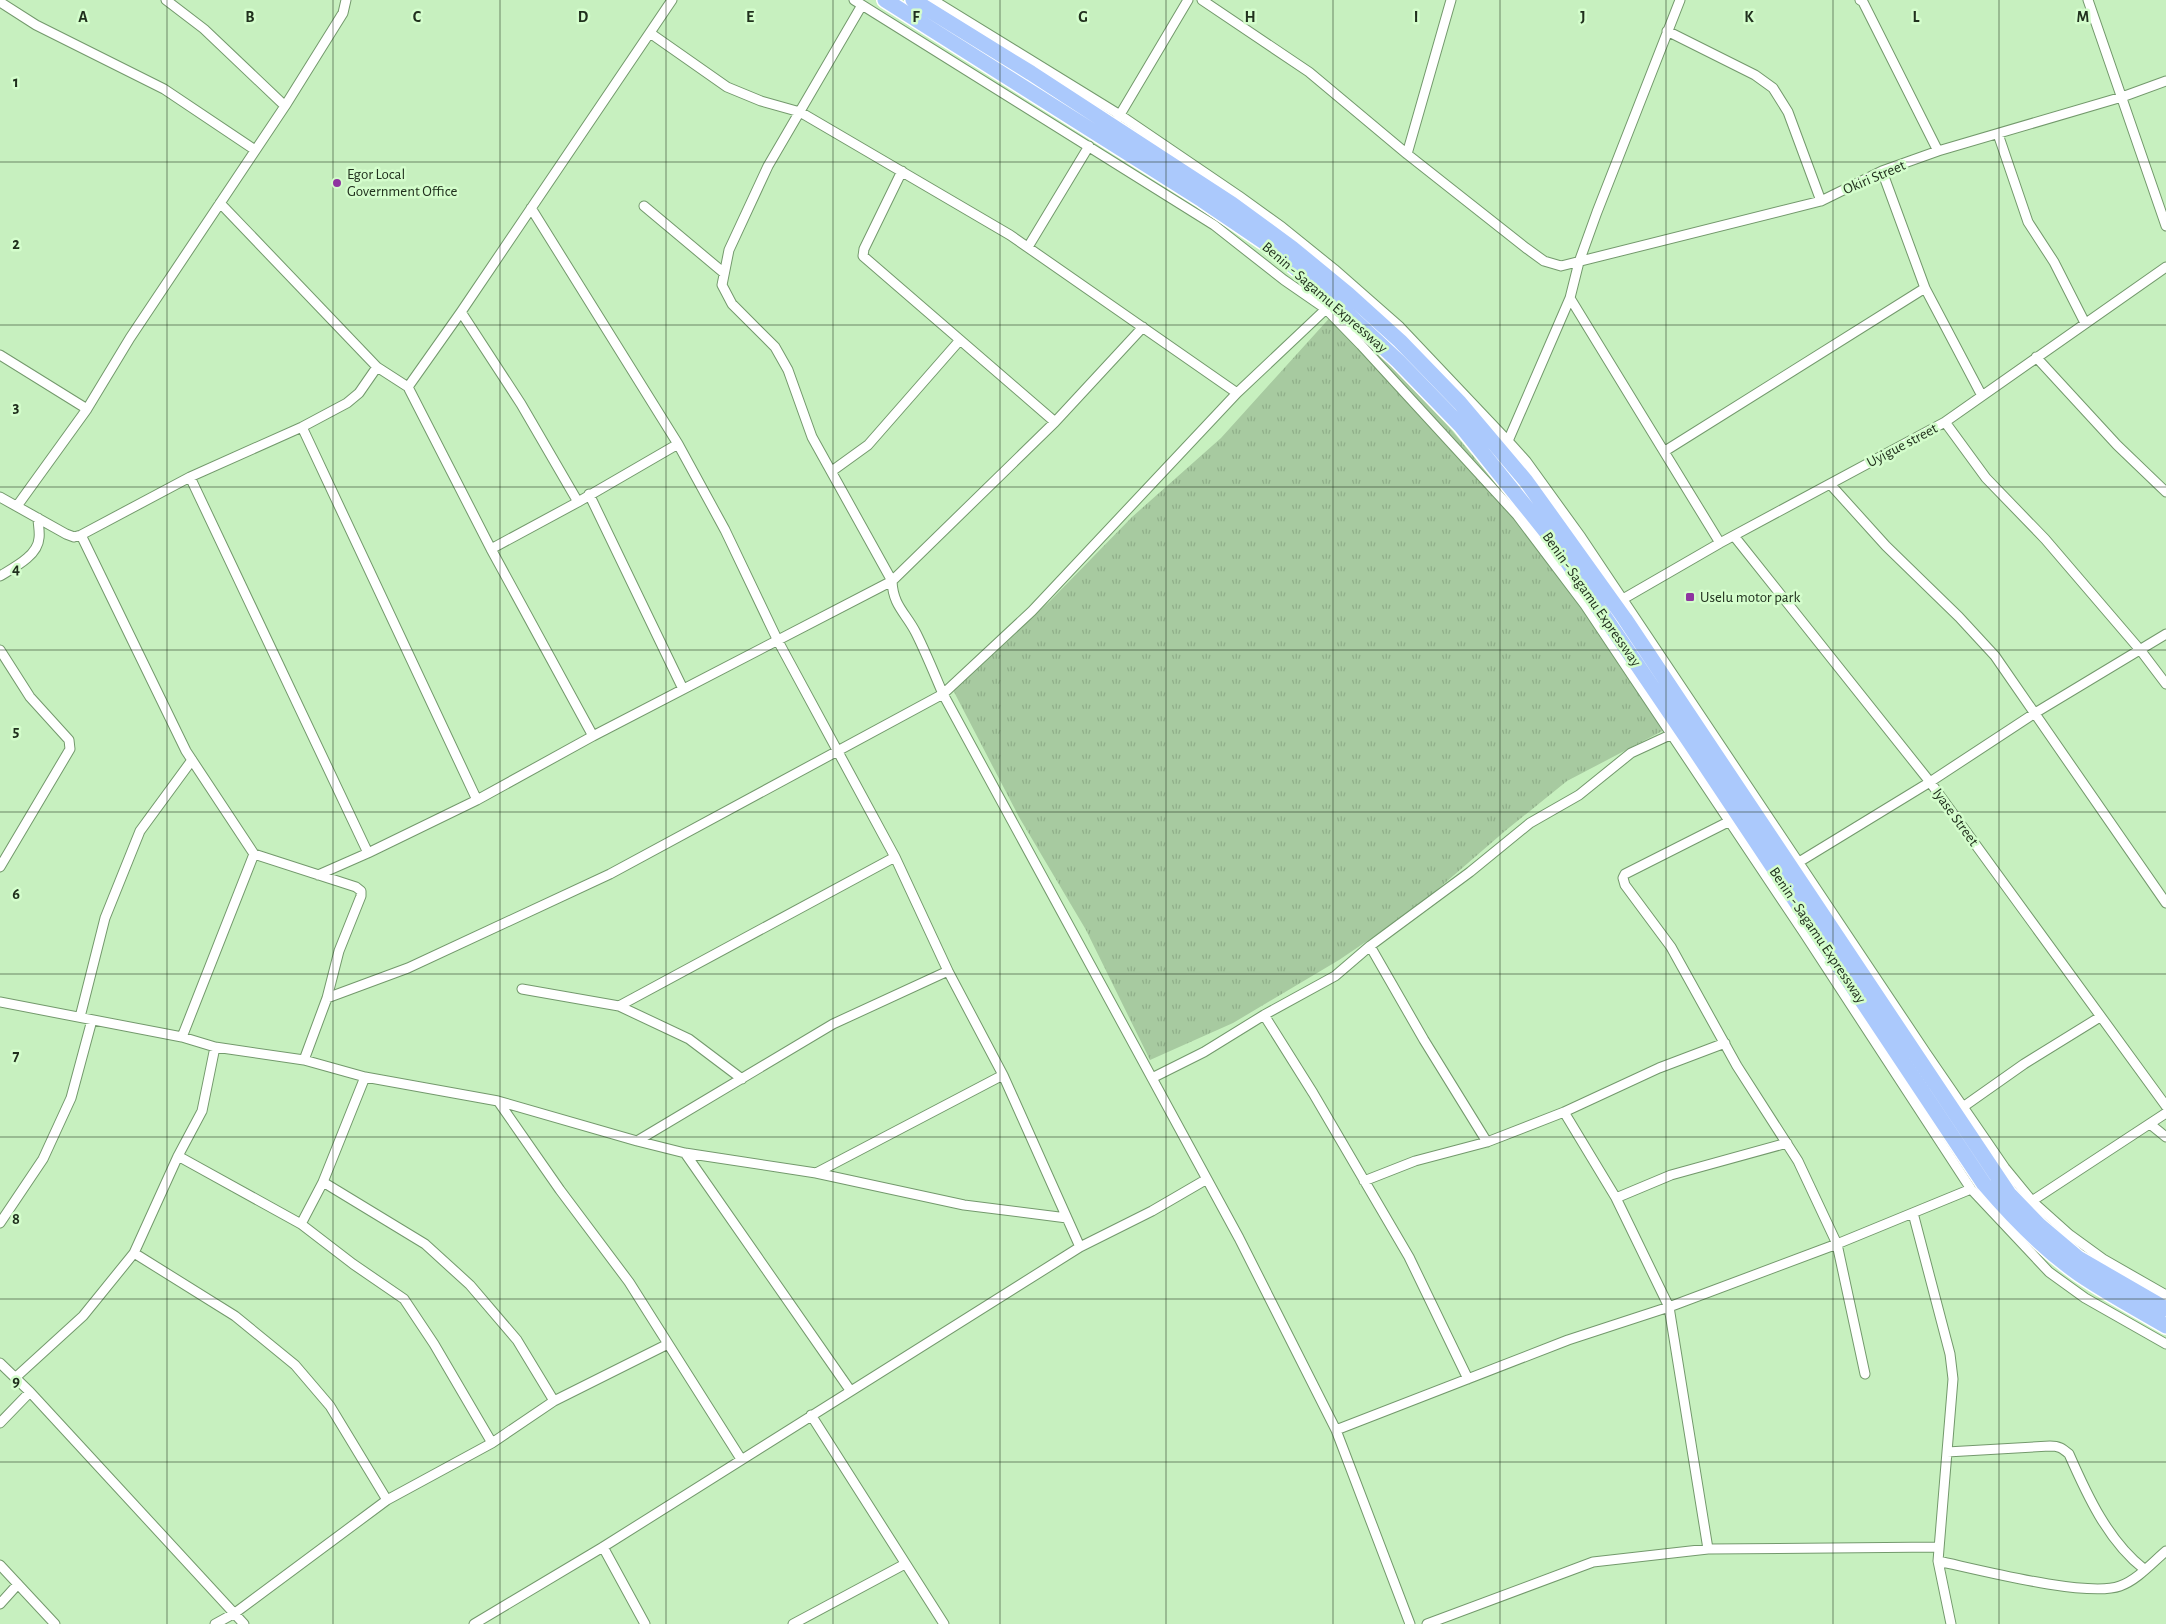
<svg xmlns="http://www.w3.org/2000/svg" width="2166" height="1624" font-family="'Alegreya Sans',sans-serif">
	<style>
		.grass { fill: url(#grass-tufts) }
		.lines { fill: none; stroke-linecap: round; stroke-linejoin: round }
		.street-casing { stroke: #73996c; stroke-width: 11 }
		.highway-casing { stroke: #fff; stroke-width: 18 }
		.street { stroke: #fff; stroke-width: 9 }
		.highway { stroke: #abc9fc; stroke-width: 15 }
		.grid { fill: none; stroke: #20301d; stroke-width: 1; stroke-opacity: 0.55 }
		.poi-dot { fill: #8f35a0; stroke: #d4fdcc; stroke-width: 2 }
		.labels { text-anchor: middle; stroke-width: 5; stroke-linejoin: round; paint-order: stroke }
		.poi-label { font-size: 15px; fill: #20301d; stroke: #d4fdcc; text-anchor: start }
		.street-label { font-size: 15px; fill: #20301d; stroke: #d4fdcc }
		.grid-label { font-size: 16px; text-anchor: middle; font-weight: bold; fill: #20301d; stroke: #d4fdcc; stroke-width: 5; stroke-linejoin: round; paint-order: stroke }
	</style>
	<defs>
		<pattern id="grass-tufts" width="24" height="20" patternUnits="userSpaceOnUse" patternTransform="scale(1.25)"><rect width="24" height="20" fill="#a7caa0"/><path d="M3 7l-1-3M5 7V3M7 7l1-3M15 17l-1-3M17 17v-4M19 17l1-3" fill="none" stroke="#8fae89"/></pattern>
	</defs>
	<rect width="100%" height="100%" fill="#c7f0bf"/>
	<path class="grass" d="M1334 313 1386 360 1449 427 1580 584 1672 726 1567 781 1505 831 1416 908 1339 960 1233 1023 1150 1060 1086 930 1019 817 953 690 1050 601 1132 517 1221 438Z"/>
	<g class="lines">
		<g class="street-casing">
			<path id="street" d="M166 0 204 29 285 106
				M854 0 1214 225 1284 280 1326 309 1361 345 1517 515 1585 605 1804 933 1971 1189 2049 1272 2085 1298 2166 1344
				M933 0 1120 115 1239 196 1282 227 1334 269 1400 327 1508 441 1526 461 1581 537 1926 1053 2005 1168 2032 1201 2070 1235 2103 1259 2166 1295
				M1202 0 1309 72 1407 154 1526 248 1544 261 1561 266 1821 201 1882 171 1938 151 2122 97 2166 81
				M1860 0 1863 2 1938 151
				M2088 0 2166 226
				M0 2 36 25 164 89 255 150
				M862 5 768 166 729 250 722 285 732 304 775 347 788 370 812 437 892 581C893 606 906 613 916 633 926 653 934 673 943 694L1239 1238 1336 1430 1410 1624
				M1667 31 1755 75 1773 88 1788 112 1821 201
				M650 33 727 87 761 101 800 112 1010 235 1237 393
				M1118 118 1188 0
				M1998 134 2028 222 2054 262 2085 323
				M1407 154 1451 0
				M902 171 864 249 863 256 1055 422
				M1882 171 1925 288 1982 396
				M220 203 377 367 408 387 491 549 593 736 477 800 368 853
				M644 206 724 273
				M531 208 678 444 725 530 778 641 895 857 948 971 1003 1075 1080 1247
				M1028 247 1089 146
				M1570 298 1720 543
				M461 312 521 404 578 502
				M0 355 87 409
				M2036 357 2117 445 2166 492
				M408 387 461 312 672 0
				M1945 422 1986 478 2045 539 2141 651 2166 684
				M302 427 477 800
				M1508 441 1570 298 1579 262 1597 212 1680 0
				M1665 451 1925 288
				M832 471 868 445 960 340
				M190 477 368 853 318 875
				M1830 484 1886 546 1959 617 1995 656 2166 903
				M589 494 683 689
				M0 497 66 534 74 537 81 535 190 477 302 427 347 403 359 393 377 367
				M17 506 87 409 130 338 285 106 343 13 346 0
				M81 535 186 751 254 854 182 1037
				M1734 536 1930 782 2166 1106
				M491 549 578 502 678 444
				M0 576C13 568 38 556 39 538 40 532 38 524 38 518
				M1623 599 1720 543 1945 422 2166 267
				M0 650 30 697 69 740 70 749 0 867
				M593 736 892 581 1055 422 1143 327
				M1728 822 1625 874 1623 878 1625 885 1671 947 1737 1066 1798 1161 1837 1244 1865 1374
				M254 854 356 887 361 891V896L339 951 327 998 304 1060
				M1799 862 1930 782 2035 713 2166 634
				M1370 946 1424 1040 1487 1142
				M522 989 619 1006 689 1039 742 1079
				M327 998 408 968 610 874 943 694 1032 611 1237 393 1326 309
				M0 1002 182 1037 215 1047 304 1060 365 1077 498 1101 637 1141 685 1153 816 1173 964 1205 1067 1218
				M619 1006 895 857
				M1264 1015 1313 1093 1409 1257 1468 1379
				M80 1017 105 918 140 831 192 760
				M1152 1078 1204 1052 1264 1015 1335 976 1370 946 1470 872 1530 823 1579 795 1631 753 1670 735
				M498 1101 560 1190 629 1282 741 1459
				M1963 1107 2024 1064 2100 1017
				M1564 1112 1616 1198 1669 1307 1708 1549
				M2150 1124 2166 1137
				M637 1141 833 1024 948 971
				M685 1153 850 1390
				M178 1156 301 1224 353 1264 404 1299 434 1344 492 1443
				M816 1173 1003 1075
				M1364 1181 1415 1161 1487 1142 1564 1112 1659 1068 1725 1043
				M323 1182 365 1077
				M1616 1198 1671 1175 1787 1143
				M2032 1201 2166 1113
				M1913 1213 1950 1354 1953 1379 1938 1561 1951 1624
				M0 1223 43 1159 71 1098 92 1020
				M301 1224 323 1182 425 1244 470 1285 517 1340 554 1401
				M134 1253 235 1316 295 1365 330 1406 387 1500
				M0 1363 30 1392 244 1624
				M15 1378 83 1316 134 1253 178 1156 202 1111 215 1047
				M811 1415 944 1624
				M0 1423 30 1392
				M1336 1430 1568 1340 1669 1307 1837 1244 1971 1189
				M1947 1452 2050 1446C2059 1446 2062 1448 2069 1454 2087 1495 2108 1541 2144 1569
				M603 1547 645 1624
				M1938 1561C1976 1569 2087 1598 2120 1586 2137 1580 2152 1563 2166 1551
				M0 1565 55 1624
				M0 1604 18 1584
				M215 1624 235 1613 387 1500 492 1443 554 1401 668 1344
				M474 1624 603 1547 1080 1247 1152 1211 1207 1179
				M793 1624 905 1564
				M1427 1624 1593 1562 1708 1549 1939 1547"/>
		</g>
		<g class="highway-casing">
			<path id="highway" d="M885 0 1202 200 1264 242 1320 288 1398 361 1461 426 1551 538 1689 741 1984 1184C2013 1218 2043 1249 2079 1274 2107 1293 2137 1309 2166 1326
				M913 0 1031 73 1232 204 1292 248 1348 294 1400 341 1460 403 1526 481 1625 619 2009 1194 2039 1225 2078 1258 2166 1309"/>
		</g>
		<use href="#street" class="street"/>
		<use href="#highway" class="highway"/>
	</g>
	<path class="grid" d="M167 0V1624M333 0V1624M500 0V1624M666 0V1624M833 0V1624M1000 0V1624M1166 0V1624M1333 0V1624M1500 0V1624M1666 0V1624M1833 0V1624M1999 0V1624M0 162H2166M0 325H2166M0 487H2166M0 650H2166M0 812H2166M0 974H2166M0 1137H2166M0 1299H2166M0 1462H2166"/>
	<g class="poi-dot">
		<circle cx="337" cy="183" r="5"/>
		<rect x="1685" y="592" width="10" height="10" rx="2.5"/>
	</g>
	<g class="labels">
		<g class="poi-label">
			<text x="347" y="179">Egor Local<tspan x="347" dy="17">Government Office</tspan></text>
			<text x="1700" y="602">Uselu motor park</text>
		</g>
		<g class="street-label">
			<text transform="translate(1874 177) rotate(-23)" y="5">Okiri Street</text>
			<text transform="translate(1325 297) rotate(41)" y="5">Benin - Sagamu Expressway</text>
			<text transform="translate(1902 445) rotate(-28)" y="5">Uyigue street</text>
			<text transform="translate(1592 599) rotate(55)" y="5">Benin - Sagamu Expressway</text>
			<text transform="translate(1956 817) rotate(54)" y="5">Iyase Street</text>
			<text transform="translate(1818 935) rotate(56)" y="5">Benin - Sagamu Expressway</text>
		</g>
	</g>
	<g class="grid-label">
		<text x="83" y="22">A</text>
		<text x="250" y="22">B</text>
		<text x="417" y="22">C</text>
		<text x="583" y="22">D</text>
		<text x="750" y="22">E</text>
		<text x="916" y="22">F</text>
		<text x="1083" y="22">G</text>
		<text x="1250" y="22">H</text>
		<text x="1416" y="22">I</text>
		<text x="1583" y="22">J</text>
		<text x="1749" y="22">K</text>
		<text x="1916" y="22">L</text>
		<text x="2083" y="22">M</text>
		<text x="16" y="87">1</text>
		<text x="16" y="249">2</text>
		<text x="16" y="412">3</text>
		<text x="16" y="574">4</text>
		<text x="16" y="736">5</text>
		<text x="16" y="899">6</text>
		<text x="16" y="1061">7</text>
		<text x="16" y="1224">8</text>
		<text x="16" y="1386">9</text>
	</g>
</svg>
